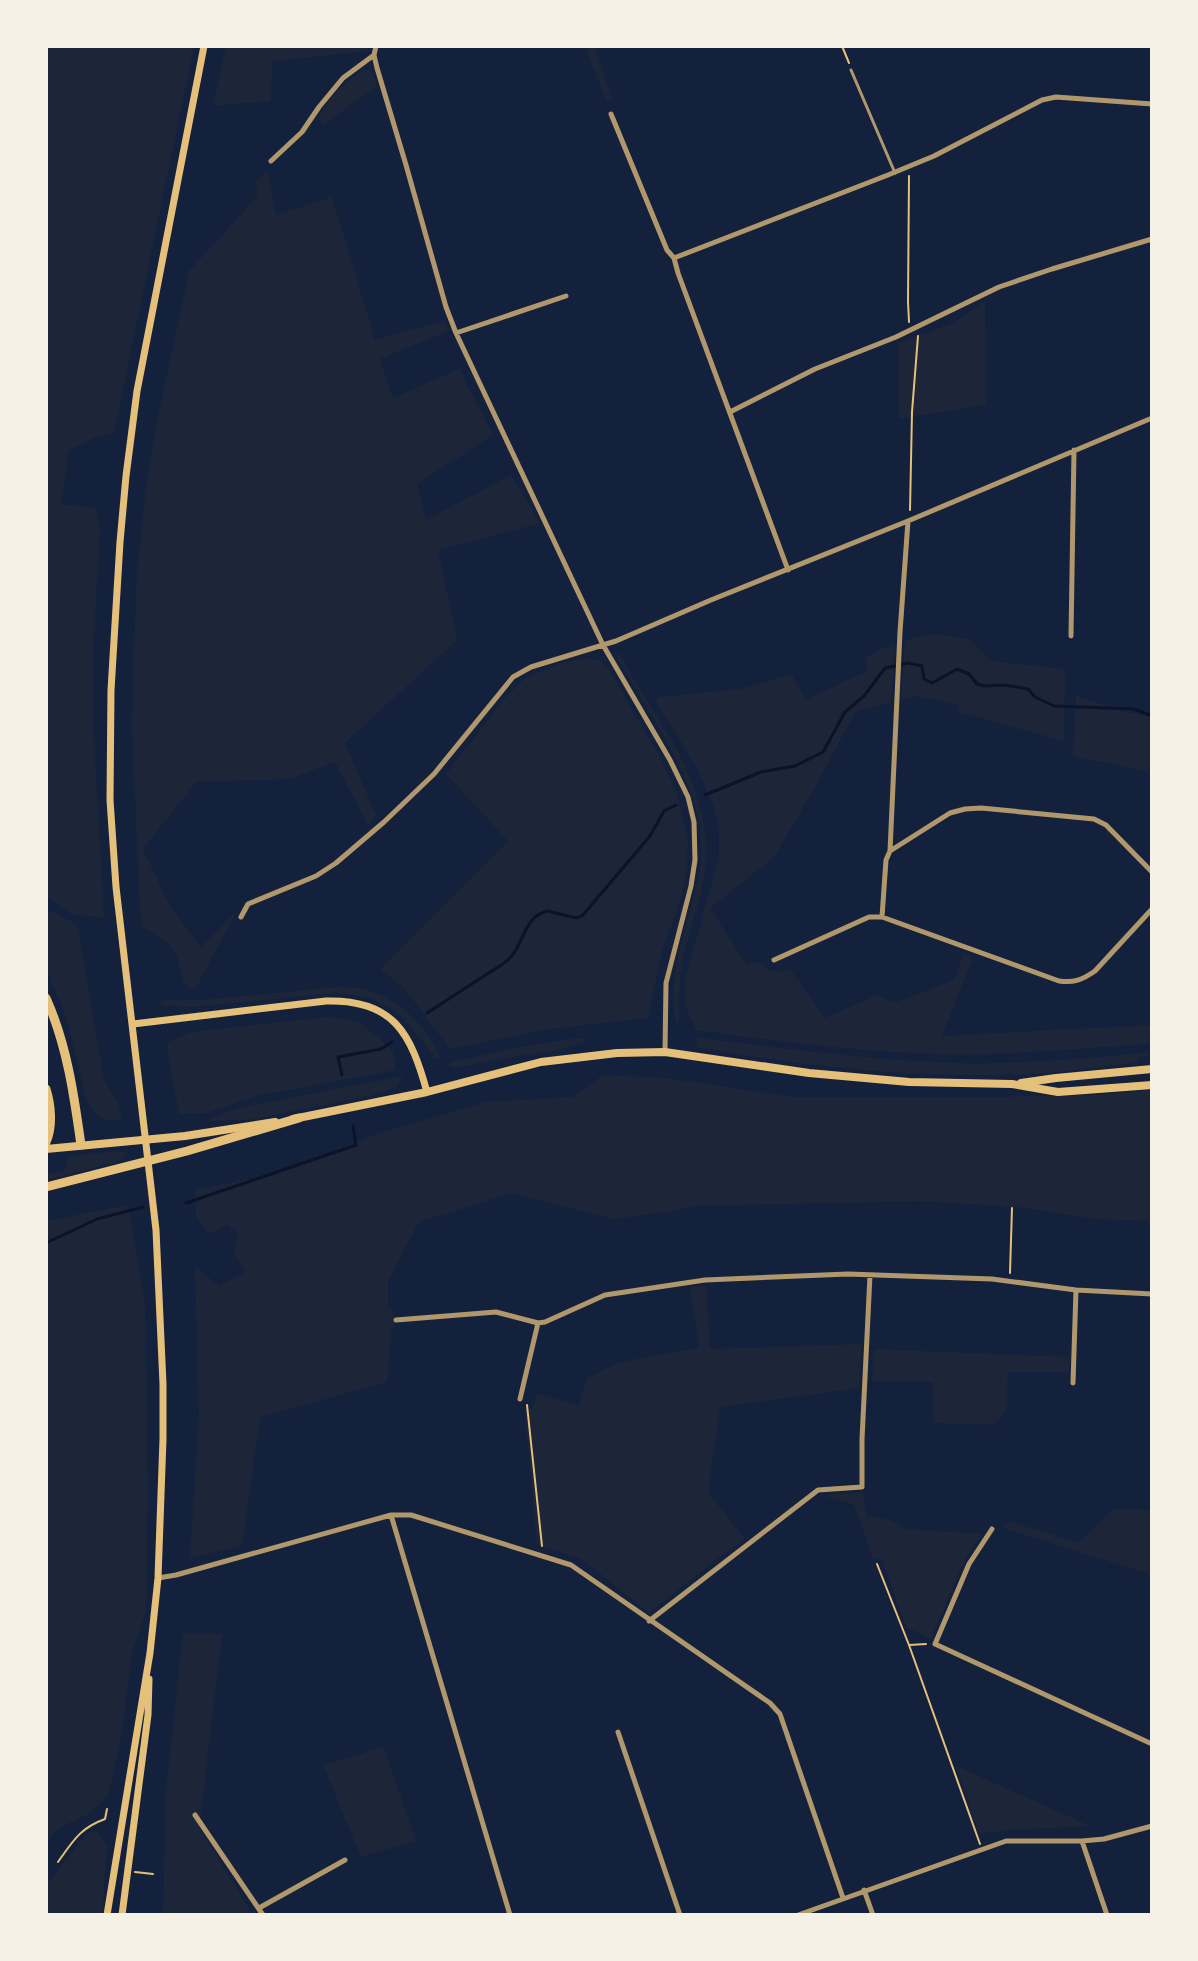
<svg xmlns="http://www.w3.org/2000/svg" width="1198" height="1961" font-family="Roboto,sans-serif">
	<style>
		.green { fill: #1d2539 }
		.lines { fill: none; stroke-linecap: round; stroke-linejoin: round }
		.stream { stroke: #0b132b; stroke-width: 3 }
		.path { stroke: #e5c07b; stroke-width: 2 }
		.service { stroke: #b1986c; stroke-width: 3 }
		.minor { stroke: #b1986c; stroke-width: 5 }
		.secondary { stroke: #e5c07b; stroke-width: 7 }
		.primary { stroke: #e5c07b; stroke-width: 8 }
		.motorway { stroke: #e5c07b; stroke-width: 9 }
	</style>
	<rect width="100%" height="100%" fill="#14213d"/>
	<path class="green" d="M46 46H194L114 433 98 436 69 450 61 504 95 508 100 527 93 654 94 740 104 918 73 914 46 896Z
		M226 46H367V51L272 61 271 101 213 106Z
		M585 46H594L612 99 606 101Z
		M364 69 372 71 378 88H374L322 126 319 118C327 99 347 80 364 69Z
		M268 172 276 215 332 197 375 340 444 321 448 331 380 359 393 398 459 369 493 435 417 484 426 520 511 475 540 523 438 550 457 640 345 743 376 815 368 825 335 762 289 779 196 782 143 849 171 908 201 947 236 912 197 986 191 990C179 981 182 966 175 953 169 940 154 934 143 928L140 913 132 726 134 651 137 571 147 480 155 431 189 271 257 197 256 181Z
		M985 302 986 405 899 419 898 343 951 324Z
		M932 634 969 639 990 661 1065 669 1064 741 959 712 958 705 918 696 901 700 905 640Z
		M895 642 891 702 856 711 816 785 775 856 710 908 747 965 759 961C769 972 775 974 790 969L825 1018 877 995 894 1003 954 980 963 954 973 957 942 1036 1152 1025V1044C1079 1048 1006 1056 933 1054 853 1051 775 1041 696 1030L686 1008 685 980 719 857V828L714 808 696 766 655 700 659 697 741 689 791 674 807 699 867 671 865 658Z
		M618 651C657 725 717 785 704 876 700 902 690 928 684 953 679 975 679 998 679 1021L677 1023C661 973 699 906 701 854 705 787 650 715 617 658Z
		M585 658 599 660 608 667 662 761 676 793 688 841 687 864 682 897 662 950 648 1018 550 1029 450 1049 404 988 382 971 381 968 508 841 446 774 505 698 525 678 562 663Z
		M1076 696 1124 712 1152 716V772L1073 756Z
		M46 909 77 924 104 1079 117 1102 122 1120H106L94 1112 85 1096 68 1022 46 969Z
		M337 987C348 987 358 987 368 990 399 999 428 1027 440 1057L437 1059 434 1056 410 1026 397 1012 370 998 338 993 325 994 193 1007 160 1005V1002L165 1000H202Z
		M328 1017 358 1022 380 1039 393 1052 396 1070 256 1096 206 1113 179 1114 168 1055V1042L190 1033 208 1030Z
		M578 1038 584 1039 585 1042 559 1050 507 1058 455 1068 447 1065 456 1061 520 1047Z
		M701 1038C786 1049 871 1060 957 1063 1022 1065 1087 1058 1152 1052V1056L1138 1057V1061C991 1088 842 1073 696 1047L697 1040Z
		M603 1075 666 1078 794 1097H994L1094 1095 1152 1090V1221L1096 1219 1017 1207 919 1201 691 1206 673 1211 613 1219 512 1193 419 1222 388 1281V1308L393 1309 395 1327 391 1332 387 1382 260 1417 242 1546 190 1558 199 1416 195 1267 220 1286 245 1272 233 1251 239 1233 227 1224 209 1234 196 1217 195 1190 274 1174 379 1133 486 1102 573 1097Z
		M403 1076 396 1087 370 1096 268 1116 247 1120 205 1121 239 1108Z
		M117 1151 127 1153 121 1161 46 1180V1174L62 1171 66 1168 69 1156Z
		M128 1205 145 1305 148 1494 146 1611 132 1651 120 1745 108 1796 89 1814 59 1828 46 1842V1221Z
		M706 1286 710 1349 862 1344 859 1388 720 1407 708 1492 745 1539 704 1569 649 1613 582 1559 537 1544 525 1411 533 1408 537 1393 579 1406 587 1378 620 1362 699 1348 690 1287Z
		M874 1349 1070 1357 1069 1372H1008L1006 1410 994 1425 934 1423V1382L872 1381Z
		M868 1492 864 1494V1506L867 1516 890 1520 907 1529 982 1534 965 1559 931 1639 906 1627 881 1558 873 1559 854 1505 822 1495Z
		M1114 1509 1152 1510V1573H1146L1003 1528 1009 1521 1078 1543Z
		M183 1634H222L199 1828 253 1915H163L166 1791Z
		M384 1747 416 1841 361 1857 323 1765Z
		M956 1766 1090 1826 1007 1830 979 1834Z
		M97 1830 107 1846 102 1915H46V1878L51 1880 85 1835Z"/>
	<g class="lines">
		<path class="stream" d="M903 664 908 663 922 666 924 679 932 683 957 669 969 674 977 684 985 686 1004 685 1028 689 1035 697 1054 706 1134 709 1152 716
			M705 795 761 772 795 766 823 752 845 712 864 696 885 668 895 666
			M427 1013C446 1001 465 988 484 976 493 970 503 965 510 958 524 943 524 917 547 911L577 918 583 915 650 836 664 811 676 805
			M342 1075 338 1057 381 1049 392 1042
			M186 1203 356 1145 353 1126
			M46 1243 97 1219 143 1207"/>
		<path class="path" d="M842 46 849 63
			M909 322 908 302 909 176
			M910 510 912 412 918 336
			M1010 1273 1012 1208
			M527 1405 542 1546
			M877 1564 909 1645 980 1844
			M909 1645 926 1644
			M58 1862C73 1841 80 1828 105 1819L107 1809
			M135 1872 153 1874"/>
		<path class="service" d="M851 70 895 173"/>
		<path class="minor" d="M376 46 374 55 377 68 406 165 446 307 456 333 603 645 670 760 688 797 694 822 695 860 691 886 666 983 665 1051
			M611 114 667 250 674 258
			M271 161 302 132 319 107 343 78 374 55
			M456 333 566 296
			M730 412 815 369 896 337 999 287 1052 269 1152 239
			M788 570 678 273 674 258 888 175 934 156 1042 100 1056 97 1152 104
			M1071 636 1074 450
			M890 851 900 632 908 521
			M241 917 248 904 316 876 336 863 384 822 434 774 513 677 531 667 616 641 711 600 908 521 1152 418
			M882 917 886 860 890 851 950 813 965 809 981 808 1094 819 1106 825 1152 872
			M774 960 869 917H882L1059 981C1074 983 1082 980 1095 971L1152 909
			M396 1320 496 1312 538 1323 545 1322 605 1295 705 1280 848 1274 992 1279 1076 1290 1152 1294
			M1073 1383 1076 1290
			M520 1399 538 1323
			M391 1515 510 1915
			M992 1529 969 1564 935 1644 1152 1744
			M158 1578 176 1575 391 1515H411L571 1565 770 1703 780 1714 843 1898
			M649 1621 818 1490 862 1487V1439L870 1275
			M618 1732 680 1915
			M195 1815 263 1915
			M1082 1841 1107 1915
			M864 1890 873 1915
			M259 1908 345 1860
			M798 1915 1006 1841H1082L1104 1839 1152 1826"/>
		<path class="secondary" d="M133 1024 326 1001C394 999 411 1034 427 1092
			M107 1915 150 1653 158 1578 163 1439V1384L156 1230 116 887 110 800 111 690 120 542 126 476 137 391 204 46
			M122 1915 148 1715 149 1679"/>
		<path class="primary" d="M1021 1083 1056 1078 1152 1069
			M293 1119 427 1092 541 1062 617 1053 665 1052 809 1073 909 1082 1012 1084 1058 1092 1152 1085
			M46 1149 185 1136 275 1122"/>
		<path class="motorway" d="M46 998C67 1045 74 1095 81 1145
			M46 1089C51 1105 53 1127 46 1142
			M46 1187 187 1151 299 1118"/>
	</g>
	<rect width="1198" height="1961" fill="none" stroke="#f6f1e7" stroke-width="96"/>
</svg>
